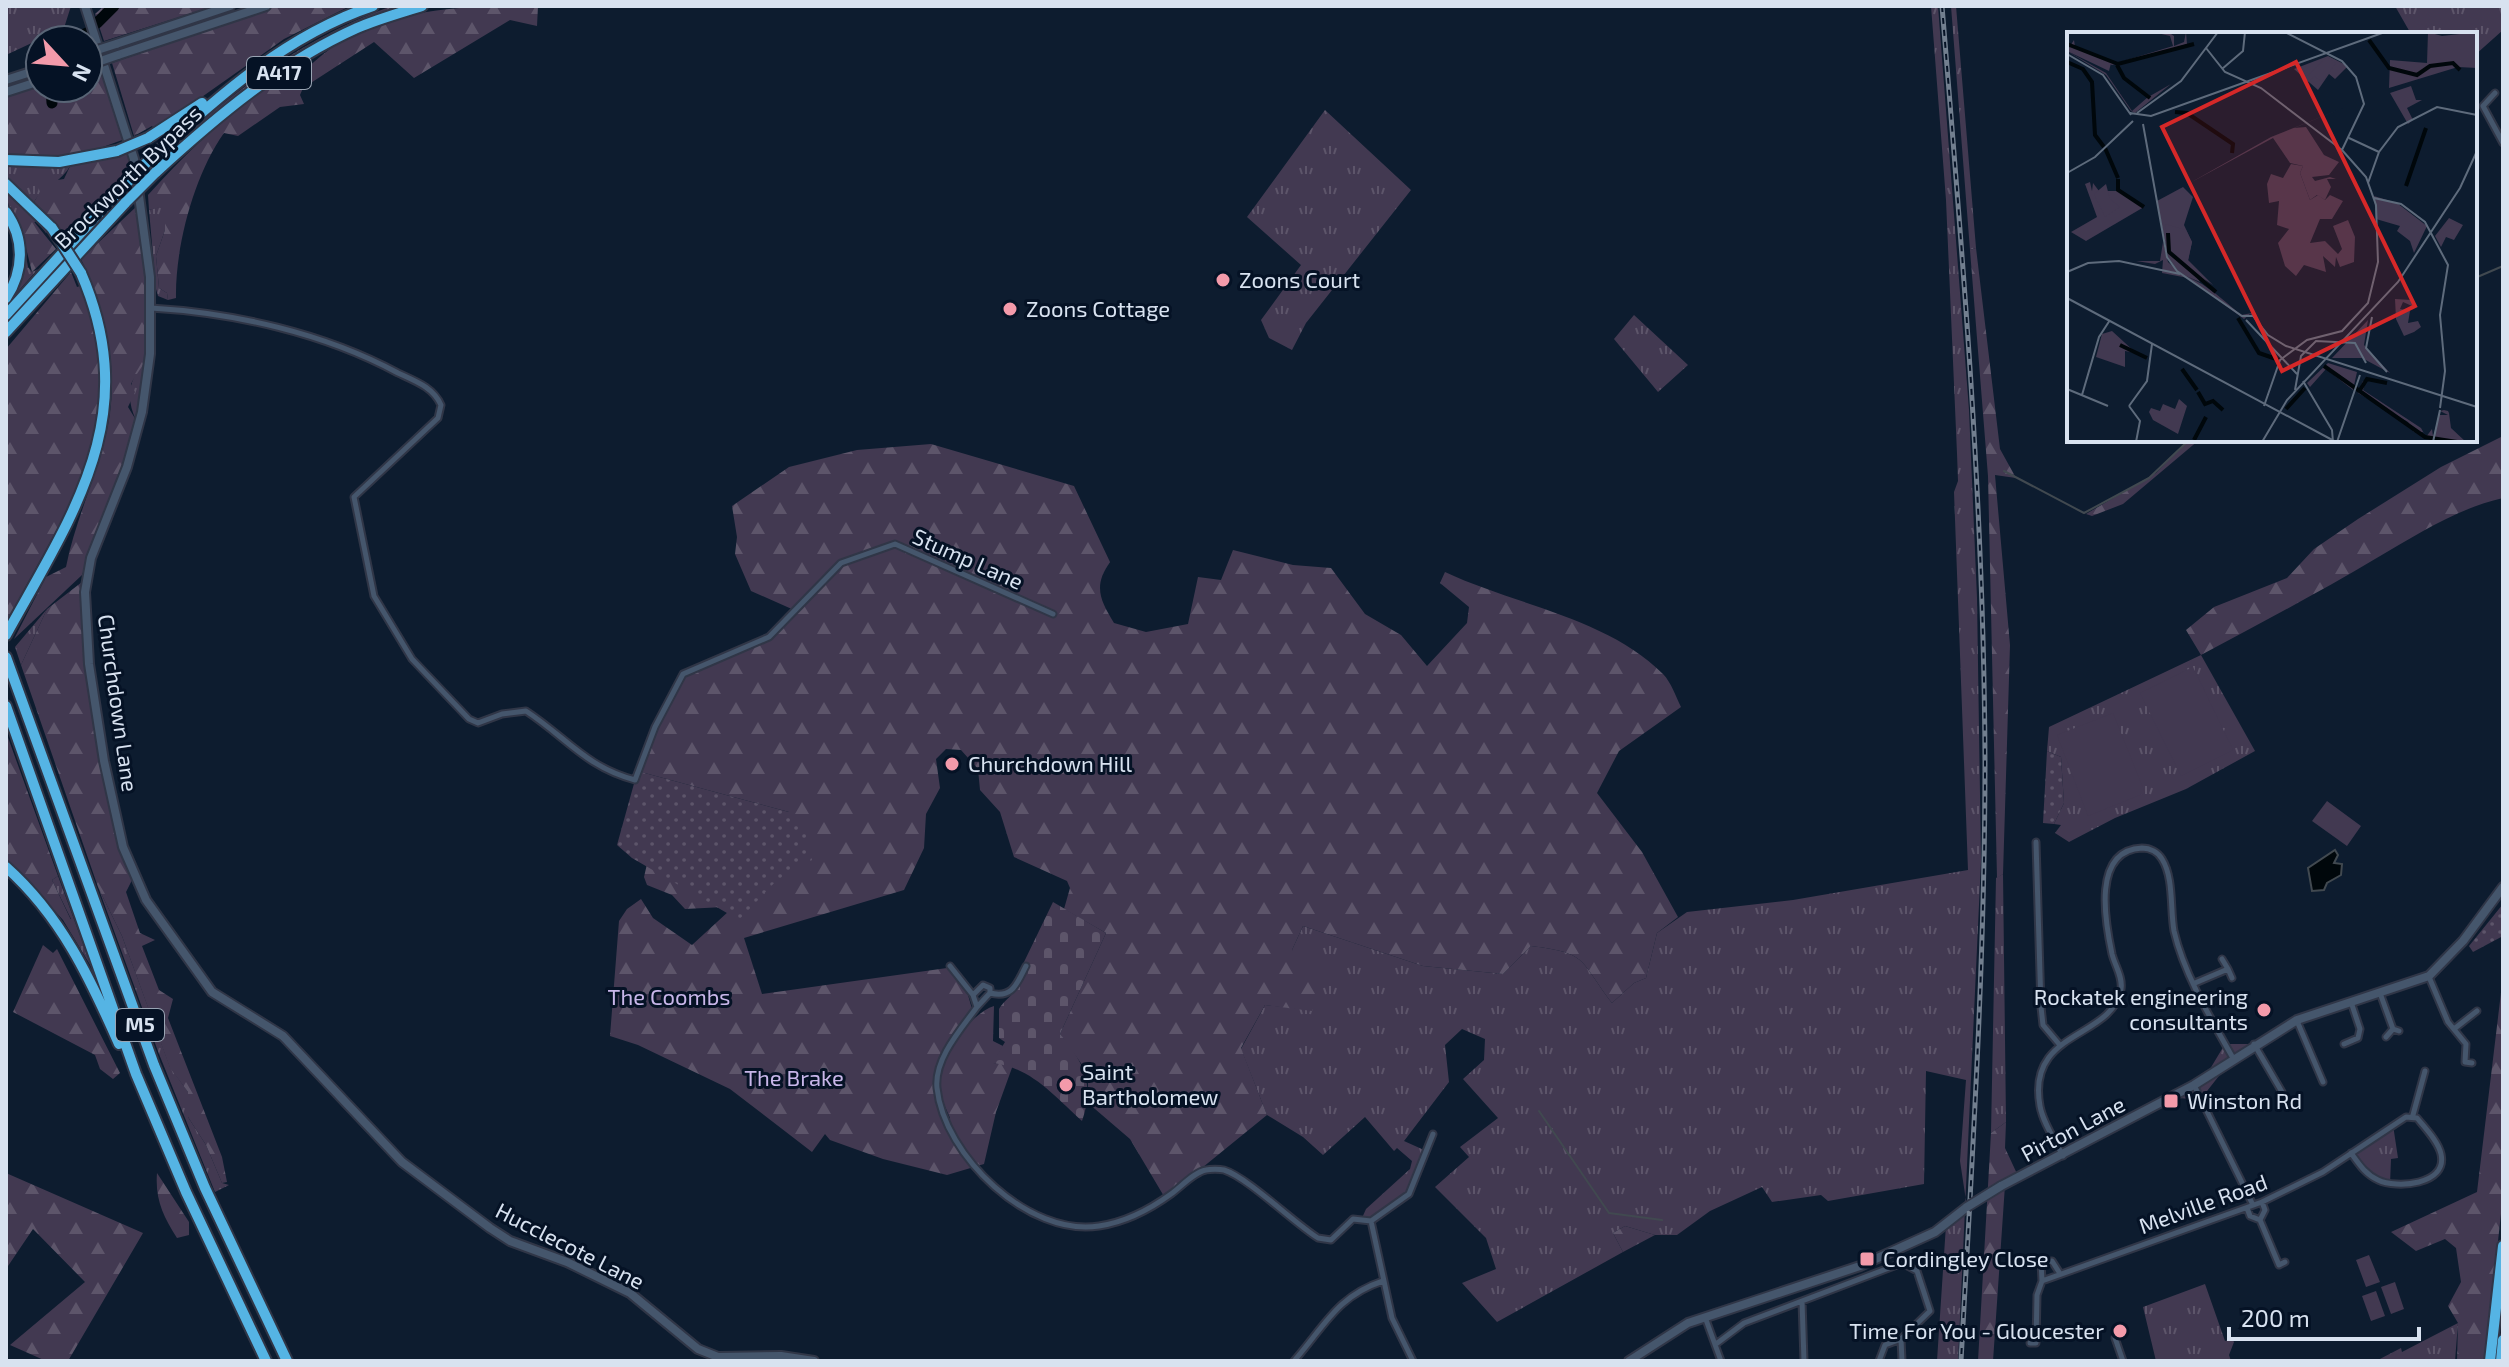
<svg xmlns="http://www.w3.org/2000/svg" width="2509" height="1367" font-family="'Exo 2',sans-serif">
	<style>
		.grass { fill: url(#grass-tufts) }
		.forest { fill: url(#forest-firs) }
		.cemetery { fill: url(#cemetery-stones) }
		.park { fill: url(#park-dots) }
		.pitch { fill: #423951 }
		.water { fill: #00070b; stroke: #414950; stroke-width: 2 }
		.lines { fill: none; stroke-linecap: round; stroke-linejoin: round }
		.stream { stroke: #414950; stroke-width: 2 }
		.river { stroke: #00070b; stroke-width: 11 }
		.street-casing { stroke: #303647; stroke-width: 9 }
		.secondary-casing { stroke: #303647; stroke-width: 12 }
		.highway-casing { stroke: #303647; stroke-width: 14 }
		.street { stroke: #45566c; stroke-width: 5 }
		.secondary { stroke: #45566c; stroke-width: 8 }
		.highway { stroke: #55b4e4; stroke-width: 10 }
		.rail-casing { stroke: #727f8f; stroke-width: 5 }
		.rail { stroke: #051225; stroke-width: 2; stroke-dasharray: 6; stroke-linecap: butt }
		.secondary-bridge-casing { stroke: #303647; stroke-width: 12; stroke-linecap: butt }
		.highway-bridge-casing { stroke: #303647; stroke-width: 14; stroke-linecap: butt }
		.secondary-bridge { stroke: #45566c; stroke-width: 8 }
		.highway-bridge { stroke: #55b4e4; stroke-width: 10 }
		.poi-dot { fill: #f39aaa; stroke: #051225; stroke-width: 3 }
		.labels { text-anchor: middle; stroke-width: 6; stroke-linejoin: round; paint-order: stroke }
		.shield { fill: #051225; stroke: #99a4b3; stroke-width: 2 }
		.shield-label { font-size: 20px; font-weight: bold; fill: #d8e2f0 }
		.street-label { font-size: 22px; fill: #d8e2f0; stroke: #051225 }
		.poi-label { font-size: 22px; fill: #d8e2f0; stroke: #051225; text-anchor: start }
		.park-label { font-size: 22px; fill: #c8b6e9; stroke: #051225 }
		.inset-river { fill: none; stroke: #00070b; stroke-width: 4 }
		.inset-road { fill: none; stroke: #5e6b7c; stroke-width: 2 }
		.view { fill: #d62828; fill-opacity: 0.15; stroke: #d62828; stroke-width: 4 }
		.inset-edge { fill: none; stroke: #d8e2f0; stroke-width: 4 }
	</style>
	<defs>
		<pattern id="grass-tufts" width="24" height="20" patternUnits="userSpaceOnUse" patternTransform="scale(2)"><rect width="24" height="20" fill="#423951"/><path d="M3 7l-1-3M5 7V3M7 7l1-3M15 17l-1-3M17 17v-4M19 17l1-3" fill="none" stroke="#5d556a"/></pattern>
		<pattern id="forest-firs" width="22" height="20" patternUnits="userSpaceOnUse" patternTransform="scale(2)"><rect width="22" height="20" fill="#423951"/><path d="M5 1l3.5 6h-7zM16 11l3.5 6h-7z" fill="#5d556a"/></pattern>
		<pattern id="cemetery-stones" width="16" height="16" patternUnits="userSpaceOnUse" patternTransform="scale(2)"><rect width="16" height="16" fill="#423951"/><path d="M2 7V4a2 2 0 0 1 4 0v3zM10 15v-3a2 2 0 0 1 4 0v3z" fill="#5d556a"/></pattern>
		<pattern id="park-dots" width="8" height="8" patternUnits="userSpaceOnUse" patternTransform="scale(2)"><rect width="8" height="8" fill="#423951"/><path d="M2 2h.1M6 6h.1" fill="none" stroke="#5d556a" stroke-width="1.8" stroke-linecap="round"/></pattern>
	</defs>
	<rect width="100%" height="100%" fill="#0d1c2f"/>
	<path class="grass" d="M6 6H71L64 28 6 55Z
		M392 6H406L251 86 150 167C223 99 298 39 392 6Z
		M1931 6H1938L1969 410 1977 598 1981 861 1958 1361H1937L1946 1225 1967 1207 1960 1161 1966 1080 1926 1071 1924 1184 1828 1201 1821 1195 1772 1202 1762 1187 1710 1211 1677 1235H1655L1625 1226 1613 1233 1623 1252 1497 1322 1462 1283 1496 1269 1486 1238 1435 1187 1469 1157 1460 1147 1498 1118 1463 1079 1484 1060 1485 1039 1462 1029 1445 1045 1449 1082 1404 1141 1424 1150C1413 1196 1409 1195 1371 1221L1362 1218 1366 1209 1410 1169 1412 1161 1397 1148 1394 1151 1365 1117 1323 1155 1303 1137 1267 1115 1241 1049 1265 1005 1312 1010 1292 950 1303 926 1423 966 1503 974 1531 946C1589 953 1579 960 1612 1003L1634 983 1646 978 1657 933 1687 912 1793 900 1968 870 1954 492 1958 481 1957 453 1946 200Z
		M1951 6H1956L1976 248 1970 250Z
		M2395 6H2503V30L2475 55V34H2411Z
		M1325 110 1411 190 1306 323 1292 350 1269 338 1261 320 1301 265 1247 217Z
		M6 162 71 164C62 183 44 185 34 202L6 178Z
		M6 190 48 231 46 233 37 221 21 228 28 267 32 272 38 269 6 305 20 275Z
		M165 205V230L156 256 159 288 167 293 168 300 158 296 156 289 149 210Z
		M1634 315 1688 365 1658 392 1614 339Z
		M145 361 136 420C126 399 128 380 145 361Z
		M47 609 21 665 15 647Z
		M2201 655 2255 751 2186 789 2115 818 2069 842 2055 833 2061 825 2054 824 2064 803 2061 757 2047 751 2049 727Z
		M2003 874 2006 1122 1991 1133 1996 878Z
		M58 876 92 968 63 920 71 919 52 880Z
		M98 887 122 936 170 1067 188 1092V1117L206 1145 222 1183 229 1185 215 1192 159 1054Z
		M2225 1044H2254L2233 1058 2200 1100 2169 1097 2207 1074Z
		M2393 1125 2398 1158 2391 1159 2390 1184 2363 1170 2351 1153Z
		M2205 1284 2225 1341 2232 1339 2234 1342 2229 1355 2231 1361H2156L2143 1307Z
		M2458 1323 2455 1361H2376L2401 1348 2402 1352Z"/>
	<path class="forest" d="M104 6H214L104 41 95 14Z
		M275 6H350L284 39 155 130 152 126 134 136 112 63Z
		M538 6 537 26 510 20 414 78 374 42 303 88 300 95 304 104 280 107 238 136 224 133C194 175 175 247 176 298L168 300 167 293 159 288 156 256 165 230V206L149 210 148 195C189 150 231 109 283 77L290 82C307 69 325 50 344 40 411 6 465 6 538 6Z
		M102 67 125 139 100 148 101 151 42 158 6 154V96L40 86 88 88V71Z
		M127 151 132 167 67 237 34 202 40 192 37 183 64 179 71 164Z
		M137 206C144 254 154 309 146 357 144 366 135 375 131 384L135 392 128 407 136 420 131 440 82 575 14 639 46 577 66 567C74 526 91 489 102 450 122 383 110 320 81 259Z
		M31 218 56 249 32 272 21 228Z
		M1976 248 2000 449 2016 478 1995 475 2010 645 2003 874 1997 878 1988 476 1970 250Z
		M71 272 77 287 80 286C85 301 92 316 96 332 124 437 51 535 6 623V349Z
		M2503 436V498C2455 509 2417 535 2375 559 2318 593 2259 624 2201 655L2186 630 2214 607 2287 578 2314 549 2358 519 2441 467Z
		M2188 440H2199L2123 504 2092 516 2086 514 2156 473Z
		M931 444 1074 486 1110 562C1093 586 1100 600 1114 623L1146 632 1188 624 1198 577 1221 580 1233 550 1293 565 1331 568 1365 614 1401 635 1427 666 1467 623 1469 607 1440 583 1445 572C1515 605 1608 618 1663 674 1671 682 1676 697 1681 707L1619 751 1597 793 1642 852 1678 917 1657 933 1646 978 1634 983 1612 1003C1579 960 1589 953 1531 946L1503 974 1423 966 1303 926 1292 950 1327 977 1312 1011 1265 1005 1241 1048 1267 1115 1165 1198 1130 1139 1088 1103V1073L1060 1034 1106 933 1064 909 1070 888 1067 881 1014 857 1000 812 980 790 978 769 961 750 946 749 936 759 940 788 926 814 924 848 904 890 744 938 762 994 947 968 968 995 972 1009C958 1029 933 1061 934 1087 935 1099 942 1113 945 1124L950 1118C946 1108 940 1097 939 1087 936 1061 970 1013 994 1006L993 1041 1003 1046 993 1063 1013 1065 996 1112 984 1164 947 1175 883 1159 830 1140 825 1134 812 1152 730 1089 638 1045 610 1036 619 921 627 909 641 899 653 918 692 945 729 911 724 907 685 909 672 895 647 885 644 877 647 864 789 812 641 772 655 727 683 674 769 637 794 610 751 591 735 554 737 537 732 506 789 467 857 450Z
		M82 582 84 640 118 838 132 880 126 892 140 933 155 940 142 946 159 990 173 999 168 1018 222 1157 227 1182 222 1183 206 1145 188 1117V1092L170 1068 122 936 98 887 21 665 47 609Z
		M6 732 58 876 52 880 71 920H63L6 858Z
		M43 945 53 953 57 949 120 1073 113 1079 100 1069 95 1055 13 1012Z
		M2503 976V1195L2485 1361H2457L2458 1323 2448 1306 2461 1282 2456 1248 2445 1239 2416 1251 2391 1232 2477 1192Z
		M2006 1122 2005 1148 2019 1178 2005 1185 1993 1361H1978L1991 1133Z
		M6 1173 143 1233 68 1361H46L10 1345 85 1282 33 1229 6 1269Z
		M157 1173 189 1222V1235L177 1238C163 1216 155 1199 157 1173Z
		M1625 1226 1655 1235 1623 1252 1613 1233Z"/>
	<path class="cemetery" d="M1053 902 1106 933 1060 1034C1084 1062 1095 1085 1082 1121 1054 1096 1031 1067 992 1063L1005 1042 999 1038V1009C1008 994 1029 987 1024 962Z"/>
	<path class="park" d="M2047 751 2061 757 2064 803 2054 824 2043 823Z
		M641 772 789 812 807 833 812 860 777 880 739 920 632 858 617 845 635 780Z
		M2503 904V936L2473 952 2469 946Z"/>
	<path class="pitch" d="M2193 667 2233 750 2181 776 2140 693Z
		M2113 713 2145 793 2088 816 2057 735Z
		M2327 801 2361 826 2347 846 2312 821Z
		M2369 1255 2380 1282 2366 1287 2356 1260Z
		M2395 1282 2404 1309 2391 1314 2381 1287Z
		M2376 1291 2385 1316 2371 1321 2362 1296Z"/>
	<path class="water" d="M2335 850 2338 855 2334 863 2342 864 2341 875 2327 883 2324 890 2312 891 2308 868Z"/>
	<g class="lines">
		<path class="stream" d="M2475 278 2503 266
			M2004 471 2084 513 2149 478 2189 440
			M1539 1111 1609 1213 1662 1220"/>
		<path class="river" d="M97 23 114 6
			M72 40 89 32
			M51 88 52 103"/>
		<g class="street-casing">
			<path id="street" d="M2495 93 2483 106 2503 143
				M151 308C235 313 324 333 398 373 415 381 433 387 441 405L438 418 354 497 374 596 412 659 469 719 478 723 502 714 526 711C567 738 586 767 635 780L655 727 683 674 769 637 841 563 895 544 1053 614
				M2036 842 2041 1007 2043 1025 2059 1044
				M950 966 973 995 977 1007C961 1029 934 1059 937 1088 944 1156 1029 1237 1099 1226 1126 1222 1149 1210 1171 1194 1181 1187 1194 1172 1206 1170 1210 1169 1220 1169 1224 1170 1247 1177 1294 1223 1318 1238L1331 1240 1353 1219 1371 1221
				M2228 969 2232 978
				M2429 977 2448 1022 2466 1044 2465 1062 2472 1063
				M2195 983 2228 969 2222 959
				M2380 993 2393 1029 2399 1031
				M973 995 983 985 990 988V993C1013 999 1017 983 1026 966
				M977 1007 990 993
				M2297 1021 2323 1082
				M2454 1029 2477 1011
				M2386 1037 2393 1029
				M2254 1044 2282 1092
				M2344 1044 2358 1038 2360 1029 2351 1002
				M2194 1085 2253 1205
				M2413 1115 2425 1071
				M2063 1156C2055 1140 2043 1123 2040 1106 2026 1029 2112 1040 2121 989 2123 977 2115 966 2112 954 2105 921 2092 850 2142 848 2150 848 2158 852 2162 859 2174 878 2170 909 2174 931 2184 974 2211 1019 2233 1058
				M2247 1208 2250 1216 2260 1220 2265 1210 2262 1202
				M2260 1220 2279 1265 2285 1262
				M1371 1221 1392 1318 1413 1361
				M1371 1221 1409 1194 1433 1134
				M2042 1281 2041 1262 2052 1261 2059 1272
				M1802 1301 1804 1361
				M1705 1317 1721 1361
				M2115 1338 2123 1361
				M1901 1339 1902 1361
				M2030 1343H2036L2037 1295 2042 1281 2262 1202 2323 1172 2406 1117 2417 1118C2425 1128 2438 1141 2441 1154 2448 1185 2396 1189 2378 1180 2365 1174 2359 1164 2351 1153
				M1716 1344 1744 1323 1902 1263 1917 1271 1930 1311 1901 1339 1885 1345 1879 1361
				M1294 1361C1324 1327 1337 1296 1383 1281"/>
		</g>
		<g class="secondary-casing">
			<path id="secondary" d="M85 6 134 159 150 277V354L142 412 127 467 91 558 85 592 89 664 104 761 123 847 146 900 212 992 283 1036 402 1162 490 1228 510 1241 567 1262 630 1293 698 1349 718 1357 781 1356 814 1361
				M116 44 230 6
				M118 55 266 6
				M6 80 40 69
				M6 92 40 81
				M2001 1186 2194 1085 2297 1020 2429 976 2463 941 2503 887
				M1629 1361 1688 1323 1860 1266 1935 1232 1967 1207"/>
		</g>
		<g class="highway-casing">
			<path id="highway" d="M148 138 202 103
				M150 159C216 98 286 35 373 6
				M6 160 59 162 117 151
				M155 173C216 117 281 62 357 28 378 19 400 13 422 6
				M6 184 52 228
				M6 212C25 239 24 271 6 298
				M6 315 119 191
				M6 332 126 202
				M6 635C74 512 143 416 81 273
				M6 657 154 1065 205 1188 287 1361
				M6 706 136 1074 186 1192 266 1361
				M6 867C61 916 90 978 119 1044
				M2490 1361 2503 1246
				M2501 1361 2503 1340"/>
		</g>
		<use href="#street" class="street"/>
		<use href="#secondary" class="secondary"/>
		<use href="#highway" class="highway"/>
		<g class="rail-casing">
			<path id="rail" d="M1942 6C1963 258 1984 509 1985 761 1985 962 1972 1161 1961 1361"/>
		</g>
		<use href="#rail" class="rail"/>
		<g class="secondary-bridge-casing">
			<path id="secondary-bridge" d="M91 52 116 44
				M92 64 118 55
				M1967 1207 2001 1186"/>
		</g>
		<g class="highway-bridge-casing">
			<path id="highway-bridge" d="M117 151 148 138
				M119 191 150 159
				M126 202 155 173
				M52 228 81 273"/>
		</g>
		<use href="#secondary-bridge" class="secondary-bridge"/>
		<use href="#highway-bridge" class="highway-bridge"/>
	</g>
	<g class="poi-dot">
		<circle cx="1223" cy="280" r="8"/>
		<circle cx="1010" cy="309" r="8"/>
		<circle cx="952" cy="764" r="8"/>
		<circle cx="2264" cy="1010" r="8"/>
		<circle cx="1066" cy="1085" r="8"/>
		<rect x="2163" y="1093" width="16" height="16" rx="4"/>
		<rect x="1859" y="1251" width="16" height="16" rx="4"/>
		<circle cx="2120" cy="1331" r="8"/>
	</g>
	<g class="labels">
		<g class="shield">
			<rect x="247" y="57" width="64" height="32" rx="6"/>
			<rect x="116" y="1009" width="48" height="32" rx="6"/>
		</g>
		<g class="shield-label">
			<text x="279" y="80">A417</text>
			<text x="140" y="1032">M5</text>
		</g>
		<g class="street-label">
			<text transform="translate(128 177) rotate(-44)" y="8">Brockworth Bypass</text>
			<text transform="translate(968 559) rotate(24)" y="8">Stump Lane</text>
			<text transform="translate(118 703) rotate(82)" y="8">Churchdown Lane</text>
			<text transform="translate(2073 1129) rotate(-28)" y="8">Pirton Lane</text>
			<text transform="translate(2203 1204) rotate(-20)" y="8">Melville Road</text>
			<text transform="translate(570 1246) rotate(27)" y="8">Hucclecote Lane</text>
		</g>
		<g class="poi-label">
			<text x="1239" y="288">Zoons Court</text>
			<text x="1026" y="317">Zoons Cottage</text>
			<text x="968" y="772">Churchdown Hill</text>
			<text x="2248" y="1005" text-anchor="end">Rockatek engineering<tspan x="2248" dy="25">consultants</tspan></text>
			<text x="1082" y="1080">Saint<tspan x="1082" dy="25">Bartholomew</tspan></text>
			<text x="2187" y="1109">Winston Rd</text>
			<text x="1883" y="1267">Cordingley Close</text>
			<text x="2104" y="1339" text-anchor="end">Time For You - Gloucester</text>
		</g>
		<g class="park-label">
			<text x="669" y="1005">The Coombs</text>
			<text x="794" y="1086">The Brake</text>
		</g>
	</g>
	<g transform="translate(2067 32)">
		<rect width="410" height="410" fill="#0d1c2f"/>
		<path d="M361 0 375 4 410 0V36L391 35 322 56 323 28 360 31ZM7 8 8 15 44 31 42 39 0 19ZM261 24 281 34 268 47 262 42 251 58 227 37ZM344 54 349 68H355L340 76 346 88 341 92 323 61ZM276 76 227 96 239 95 257 123 272 130 262 143 245 145 248 149 263 145 269 147H260L264 155 258 168 250 163 243 168 233 141 236 134 223 131 206 106 121 152 204 105ZM23 150 25 159 26 151 32 159H53L77 175 19 209 4 200 30 185 18 152ZM116 155 126 165 117 193 125 210 121 228 146 253 127 240 133 250 119 244 135 252 149 262 160 271 174 283 185 281 189 283 190 286 183 282 177 287 121 246 95 241 96 228 88 232 69 229H93L96 210 101 230 111 239 101 225 90 169ZM104 194 122 208 119 231 105 219ZM307 164 330 171 360 194 347 221 343 209 330 199 333 194 309 187ZM382 186 396 193 387 208 379 205 374 215 368 204ZM377 378 381 379 382 381 384 396 399 410 366 405 372 383H381L373 379Z" fill="#423951" fill-rule="evenodd"/>
		<path d="M86 0 104 2 107 4V14L117 10 119 0 120 12 51 33 60 48 83 64 104 52 68 81 64 79 39 43 0 19 39 41 65 79 81 65 57 47 49 32 45 33 0 11 50 31 106 14 103 4ZM224 132 236 134 233 141 243 168 251 163 258 168 263 163 276 169 265 187H253L243 211 258 209 271 222 275 217 266 194 281 188 288 205 287 230 273 235 269 225 268 235 256 224 259 240 237 233 229 244 218 234 211 211 222 197 210 193 212 169 202 171 200 152 204 142 216 146ZM328 267 345 268V274L336 270 333 277 343 279 341 291 351 289 354 295 347 300 337 304 329 287ZM301 288 297 313 323 341 295 326H265ZM261 331 290 340 286 358 259 337 243 355 240 351ZM296 349H299L296 358 354 396 359 405 365 397 366 404 389 405 396 410 360 407 356 400H347L341 390 291 361Z" fill="#423951"/>
		<path d="M98 192 119 198 125 210 121 229 149 259 103 221ZM45 299 69 321 58 319V335L29 325 35 302ZM112 367 120 374 111 402 86 388 82 380 84 376 93 379 96 372 108 377Z" fill="#423951"/>
		<path d="M260 25 269 31 255 50 247 44 242 50 238 46ZM39 152 43 167 53 175 38 185 27 162Z" fill="#423951"/>
		<path class="inset-river" d="M302 8 322 36 350 43 363 34 386 31 393 38M0 12 51 32 127 12M0 30 16 37 25 50 28 103 37 115M50 33 57 46 83 66M108 80 120 81 166 112 165 121M38 116 51 146M51 147V158L77 175M339 154 359 96M101 201 102 220 149 260M171 286 192 321 212 328M53 313 80 326M257 334 358 405 390 410M115 337 130 358M293 358 300 347 320 351M131 360 138 372 146 369 156 378M219 377 238 356M127 408 139 385"/>
		<path class="inset-road" d="M218 0 275 29 289 45 297 72 275 118M139 16 158 40 194 56 275 118M0 22 36 43 64 83M155 37 176 19 178 0M63 81 84 84 318 0M70 81 114 49 151 0M76 92 100 225 110 239 175 284H186L201 303 219 314 410 375M282 106 312 120M0 141 28 125 66 89M301 151 312 120 331 95 370 75 410 83M307 166 334 172 358 190 381 233 373 283 378 339 373 376M0 240 21 231 52 229 113 242M0 266 269 410M305 285 299 316 320 340M179 288 230 342M236 349 265 398 266 410M0 357 41 374M228 358 234 324 249 309 288 311 299 331M15 363 32 305 43 288M62 374 80 349 85 312M62 374 73 389 69 410M197 374 213 328 240 308 275 299 301 271 311 230 309 173 299 145 275 118M195 410 220 368 331 250 393 156 410 119M270 410 293 343M366 410 373 378"/>
		<path class="view" d="M229 30 348 274 215 339 95 95Z"/>
		<rect width="410" height="410" class="inset-edge"/>
	</g>
	<rect width="2509" height="1367" fill="none" stroke="#d8e2f0" stroke-width="16"/>
	<g transform="translate(64 64) rotate(116)"><circle r="38" fill="#051225" stroke="#596576" stroke-width="2"/>
	<path d="M0-6L14 30L0 20L-14 30Z" fill="#f39aaa"/>
	<text y="-12" font-size="22" font-weight="bold" text-anchor="middle" fill="#d8e2f0">N</text>
	</g>
	<path d="M2229 1327v12h190v-12" fill="none" stroke="#d8e2f0" stroke-width="4"/>
	<text x="2241" y="1327" font-size="24" fill="#d8e2f0" stroke="#051225" stroke-width="6" paint-order="stroke">200 m</text>
</svg>
